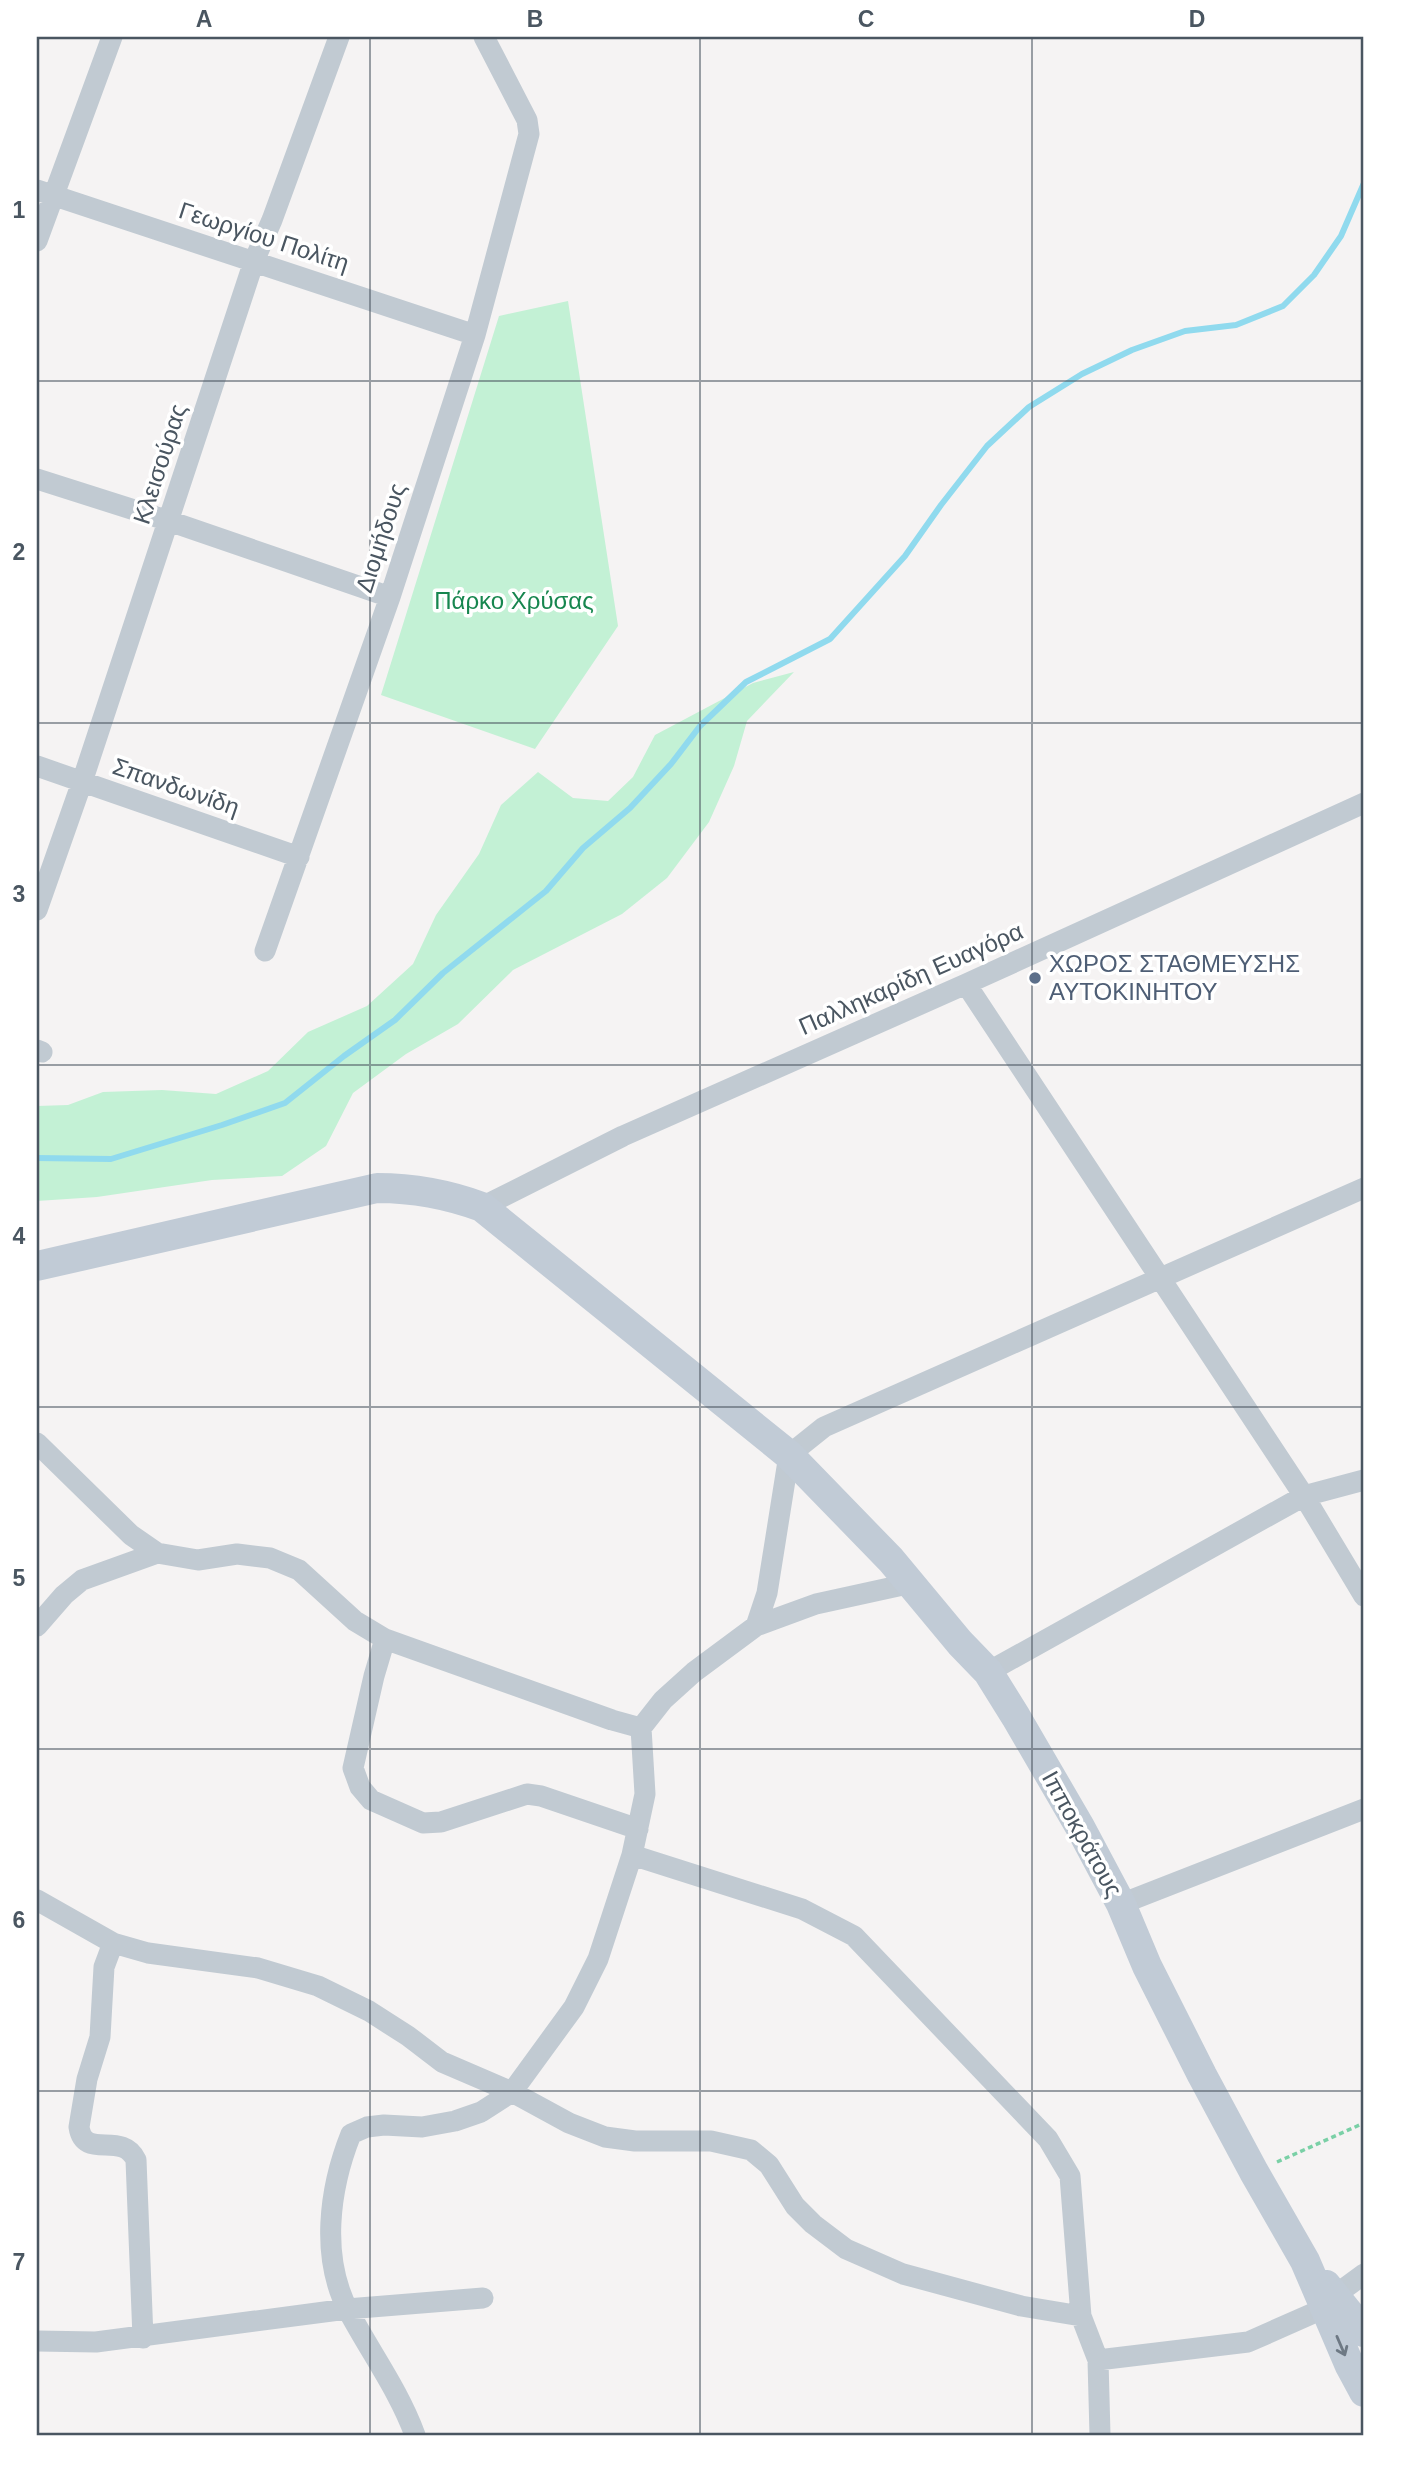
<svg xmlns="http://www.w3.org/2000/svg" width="1401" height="2472" font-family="Arial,sans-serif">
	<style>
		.green { fill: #c3f1d5 }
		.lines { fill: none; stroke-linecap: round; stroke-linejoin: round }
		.stream { stroke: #90daee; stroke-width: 6 }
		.path { stroke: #7ad0a6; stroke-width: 3.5; stroke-dasharray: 5 3.5; stroke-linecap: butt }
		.street { stroke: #c1cad2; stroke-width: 21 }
		.secondary { stroke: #c1cbd6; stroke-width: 30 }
		.oneway { stroke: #6e7984 }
		.grid { fill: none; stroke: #4a5661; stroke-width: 2; stroke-opacity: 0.55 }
		.service-dot { fill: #5c6f8a; stroke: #fff; stroke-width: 2.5 }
		.labels { text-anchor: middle; stroke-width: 7; stroke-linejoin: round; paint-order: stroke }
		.street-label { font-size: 24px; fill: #4a5661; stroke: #fff }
		.park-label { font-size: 24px; fill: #17864f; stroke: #fff }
		.service-label { font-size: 24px; fill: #4e5e75; stroke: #fff; text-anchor: start }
		.neatline { fill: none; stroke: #4a5661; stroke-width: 2.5 }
		.grid-label { font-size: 23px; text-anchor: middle; font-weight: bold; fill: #4a5661 }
	</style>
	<rect width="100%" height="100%" fill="#f5f3f3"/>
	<path class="green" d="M568 301 618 626 535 749 381 695 499 316Z
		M794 672 747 721 734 766 709 822 667 878 622 914 513 970 458 1024 406 1054 353 1093 326 1146 282 1176 212 1180 97 1197 37 1201V1106L68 1105 103 1092 162 1090 216 1094 268 1071 308 1032 367 1006 413 964 436 915 479 854 501 805 538 772 573 798 608 801 633 777 655 735 753 683Z"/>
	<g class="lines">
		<path class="stream" d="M37 1158 111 1159 222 1125 285 1103 344 1056 395 1020 443 973 546 891 583 848 630 808 671 764 700 726 746 682 830 639 905 556 941 505 987 446 1029 407 1082 374 1132 350 1185 331 1236 325 1283 306 1314 275 1341 236 1364 183"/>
		<path class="path" d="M1277 2162 1364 2123"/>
		<path class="street" d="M37 190 475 335
			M37 241 112 37
			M37 479 169 521 390 597
			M37 766 299 857
			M37 910 82 782 254 261 272 220 339 37
			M265 951 390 597 475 335 529 134 527 120 484 37
			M966 984 1304 1496 1364 1596
			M37 1050 42 1052
			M482 1207 623 1136 966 984 1364 803
			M37 1443 131 1535 157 1553 198 1560 237 1554 270 1558 299 1570 355 1621 385 1639 612 1720 641 1728
			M37 1626 64 1595 82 1580 157 1553
			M756 1626 767 1593 789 1455 824 1427 1364 1188
			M385 1639 374 1676 353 1768 360 1787 371 1800 423 1823 441 1822 527 1794 541 1796 638 1829
			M988 1672 1304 1496 1364 1480
			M632 1855 802 1909 854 1936 1048 2139 1070 2176 1081 2316 1098 2360 1100 2435
			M37 1900 113 1943 148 1953 258 1968 318 1986 369 2011 408 2036 442 2062 512 2092 569 2123 605 2137 635 2141H711L751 2150 769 2165 795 2206 813 2224 846 2249 903 2274 1021 2306 1081 2316
			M1121 1904 1364 1809
			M113 1943 104 1967 100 2037 87 2079 79 2127C84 2161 122 2130 136 2160L143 2338
			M1334 2296 1364 2274
			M37 2341 96 2342 347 2309 483 2298
			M1098 2360 1248 2342 1325 2308
			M415 2435C399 2391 371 2353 349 2312 320 2258 329 2189 351 2134L367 2127 384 2125 422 2127 455 2121 481 2112 512 2092 574 2007 598 1959 632 1855 645 1794 641 1728 663 1700 694 1672 756 1626 816 1604 912 1583"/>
		<path class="secondary" d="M37 1266 377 1188C414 1188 447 1194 482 1207L789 1455 891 1560 960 1643 988 1672 1016 1717 1080 1827 1121 1904 1147 1966 1202 2075 1254 2172 1305 2261 1350 2366 1364 2392
			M1326 2285 1364 2332"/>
	</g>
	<defs><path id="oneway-shaft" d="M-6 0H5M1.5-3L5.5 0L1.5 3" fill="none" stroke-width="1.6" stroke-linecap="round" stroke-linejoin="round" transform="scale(1.75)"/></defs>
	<use class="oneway" href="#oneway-shaft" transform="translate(1341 2346) rotate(67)"/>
	<path class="grid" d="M370 37V2435M700 37V2435M1032 37V2435M37 381H1364M37 723H1364M37 1065H1364M37 1407H1364M37 1749H1364M37 2091H1364"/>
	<circle class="service-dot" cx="1035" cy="978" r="7"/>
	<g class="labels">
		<g class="street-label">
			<text transform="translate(264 237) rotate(18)" y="8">Γεωργίου Πολίτη</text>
			<text transform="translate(160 464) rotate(-72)" y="8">Κλεισούρας</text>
			<text transform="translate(381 538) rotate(-72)" y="8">Διομήδους</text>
			<text transform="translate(176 787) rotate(19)" y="8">Σπανδωνίδη</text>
			<text transform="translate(911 979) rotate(-24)" y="8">Παλληκαρίδη Ευαγόρα</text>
			<text transform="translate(1082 1834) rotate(61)" y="8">Ιπποκράτους</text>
		</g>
		<g class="park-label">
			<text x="514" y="609">Πάρκο Χρύσας</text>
		</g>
		<g class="service-label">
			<text x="1049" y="972">ΧΩΡΟΣ ΣΤΑΘΜΕΥΣΗΣ<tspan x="1049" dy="28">ΑΥΤΟΚΙΝΗΤΟΥ</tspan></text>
		</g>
	</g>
	<rect width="1401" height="2472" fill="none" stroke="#ffffff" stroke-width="77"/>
	<rect x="38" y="38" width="1324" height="2396" class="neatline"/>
	<g class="grid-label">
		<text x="204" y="27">A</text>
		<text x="535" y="27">B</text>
		<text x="866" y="27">C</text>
		<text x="1197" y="27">D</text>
		<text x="19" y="218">1</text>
		<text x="19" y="560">2</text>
		<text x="19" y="902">3</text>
		<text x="19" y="1244">4</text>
		<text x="19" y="1586">5</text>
		<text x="19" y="1928">6</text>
		<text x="19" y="2270">7</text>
	</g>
</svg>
